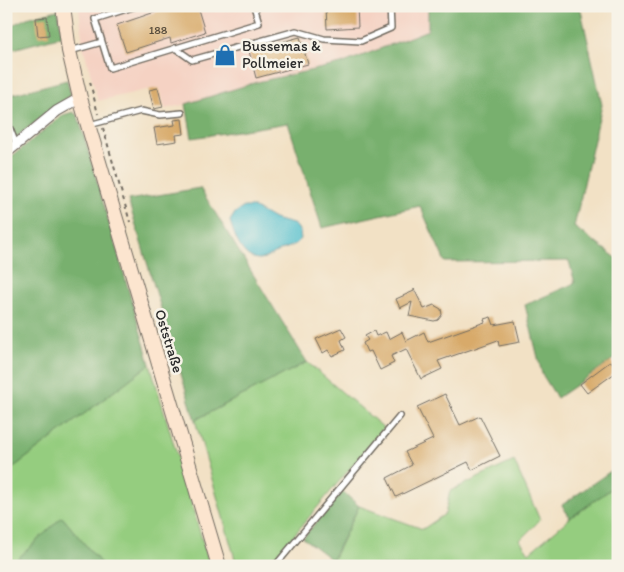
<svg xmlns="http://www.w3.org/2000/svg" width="624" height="572" font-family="Itim,sans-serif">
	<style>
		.built { fill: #f5d2c3 }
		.green { fill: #95cd7f; stroke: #607c55 }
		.forest { fill: #78b06e; stroke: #526e4c }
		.water { fill: #54c0ce; stroke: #40767c }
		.building { fill: #d8aa6b }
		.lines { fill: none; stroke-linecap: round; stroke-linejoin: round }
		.lane-casing { stroke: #716b61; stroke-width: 8 }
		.street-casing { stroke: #716b61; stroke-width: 12 }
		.secondary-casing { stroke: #716b61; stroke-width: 16 }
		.path { stroke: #716b61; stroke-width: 2; stroke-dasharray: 4 4; stroke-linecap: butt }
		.lane { stroke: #fff; stroke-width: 5 }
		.street { stroke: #fff; stroke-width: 10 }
		.secondary { stroke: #fce5cf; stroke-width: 14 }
		.labels { text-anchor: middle; stroke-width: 5; stroke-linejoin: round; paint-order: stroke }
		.number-label { font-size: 12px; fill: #564b3b }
		.poi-label { font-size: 15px; fill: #2b2b2b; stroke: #f7f3e8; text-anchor: start }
		.street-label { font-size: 15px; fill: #2b2b2b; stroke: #f7f3e8 }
	</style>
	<rect width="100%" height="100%" fill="#f7f3e8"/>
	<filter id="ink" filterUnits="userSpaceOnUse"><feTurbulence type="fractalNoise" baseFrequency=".02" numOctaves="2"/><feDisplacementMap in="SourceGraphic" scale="10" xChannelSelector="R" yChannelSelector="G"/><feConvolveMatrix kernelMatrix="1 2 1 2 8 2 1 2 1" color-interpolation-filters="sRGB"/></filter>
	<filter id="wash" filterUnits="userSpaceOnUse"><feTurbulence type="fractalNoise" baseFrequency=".0096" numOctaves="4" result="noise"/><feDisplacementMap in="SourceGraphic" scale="20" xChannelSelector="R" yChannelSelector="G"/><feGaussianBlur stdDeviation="1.12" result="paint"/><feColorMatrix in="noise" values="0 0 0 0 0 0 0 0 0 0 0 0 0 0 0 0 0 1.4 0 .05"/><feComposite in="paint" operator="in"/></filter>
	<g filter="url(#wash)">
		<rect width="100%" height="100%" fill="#f2e1c5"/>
		<path class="built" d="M79 6H428V30L341 64 257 82 186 104 165 109 159 87 98 101 83 46Z"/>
		<path class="green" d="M307 362 384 428 268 566H237L195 420Z
			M150 364 210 566H103L62 517 10 566H6V473Z
			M514 461 540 520 520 540 529 553 570 518 618 484V566H330L359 506 423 529 445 514 450 491Z"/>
		<path class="forest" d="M428 6H580L602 105 574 227 618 259V356L557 398 542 374 525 305 575 283 569 261 445 262 420 206 322 228 288 123 192 138 186 104 257 82 341 64 428 30Z
			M58 10 62 36 6 51V28L27 18Z
			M67 80 71 95 6 145V96Z
			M73 112 78 116 150 364 6 473V161L63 115Z
			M200 188 307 362 195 420 128 200Z
			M618 466V484L570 518 562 505Z
			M342 491 359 506 332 560 303 538Z
			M62 517 103 566H10Z"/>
		<path class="water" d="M244 207H253L274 219 293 224 297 227 300 232 301 239C295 246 289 247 281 250 274 253 266 259 259 259 241 259 234 234 230 221L235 213Z"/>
		<g id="blocks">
			<path class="building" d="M160 6H197L205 32 171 43 170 38 126 52 117 25 161 10Z
				M326 6H357L358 27 327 29Z
				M47 17 49 35 38 36 36 18Z
				M300 37 308 64 256 78 249 51Z
				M158 88 163 107 154 109 149 90Z
				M182 119 184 134 176 135 177 141 157 144 154 128 175 125 174 120Z
				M414 289 424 309 434 305 441 309 442 315 438 320 434 321 409 316 412 302 400 308 396 299 414 291Z
				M491 317 494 325 515 321 520 342 499 346 498 340 438 361 442 369 421 379 406 349 391 356 394 363 380 370 371 351 367 352 363 343 368 340 365 336 374 331 376 336 386 332 389 339 402 332 406 341 424 332 428 342 485 322 484 319Z
				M341 328 346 337 341 340 345 350 332 356 328 350 323 353 316 339Z
				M611 361 618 371 587 393 580 384Z
				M445 394 460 425 480 416 500 456 472 470 468 462 396 497 387 478 412 465 405 452 433 439 417 407Z"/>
		</g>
	</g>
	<g filter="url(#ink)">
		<use href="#blocks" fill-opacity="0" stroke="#716b61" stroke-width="1"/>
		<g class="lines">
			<g class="lane-casing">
				<path id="lane" d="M136 6 95 19 110 68 259 23 254 6
					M175 48 192 60 296 31 324 39 361 41 391 28 390 6
					M70 51 102 42
					M6 119 16 144
					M89 125 141 111 160 115 182 113
					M275 566 400 416"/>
			</g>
			<g class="street-casing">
				<path id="street" d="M6 153 57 111 80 98"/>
			</g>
			<g class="secondary-casing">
				<path id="secondary" d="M63 6 69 51 80 98 219 566"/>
			</g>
			<path class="path" d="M77 6V14
				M90 82 98 114
				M103 128 130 222"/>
			<use href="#lane" class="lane"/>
			<use href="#street" class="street"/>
			<use href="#secondary" class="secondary"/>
		</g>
	</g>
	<defs>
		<g id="shop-bare" transform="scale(1.725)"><path d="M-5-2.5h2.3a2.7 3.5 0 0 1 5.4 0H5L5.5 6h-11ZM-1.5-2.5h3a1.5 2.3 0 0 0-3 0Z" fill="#1f6fb2" stroke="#f7f3e8" stroke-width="2.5" paint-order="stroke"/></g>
	</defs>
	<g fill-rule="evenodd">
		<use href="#shop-bare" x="225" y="55"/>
	</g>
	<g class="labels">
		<g class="number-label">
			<text x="158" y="34">188</text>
		</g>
		<g class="poi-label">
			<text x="242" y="51">Bussemas &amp;<tspan x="242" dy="17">Pollmeier</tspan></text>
		</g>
		<g class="street-label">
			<text transform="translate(169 341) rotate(73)" y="5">Oststraße</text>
		</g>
	</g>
	<rect width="624" height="572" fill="none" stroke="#f7f3e8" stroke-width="25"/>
</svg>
